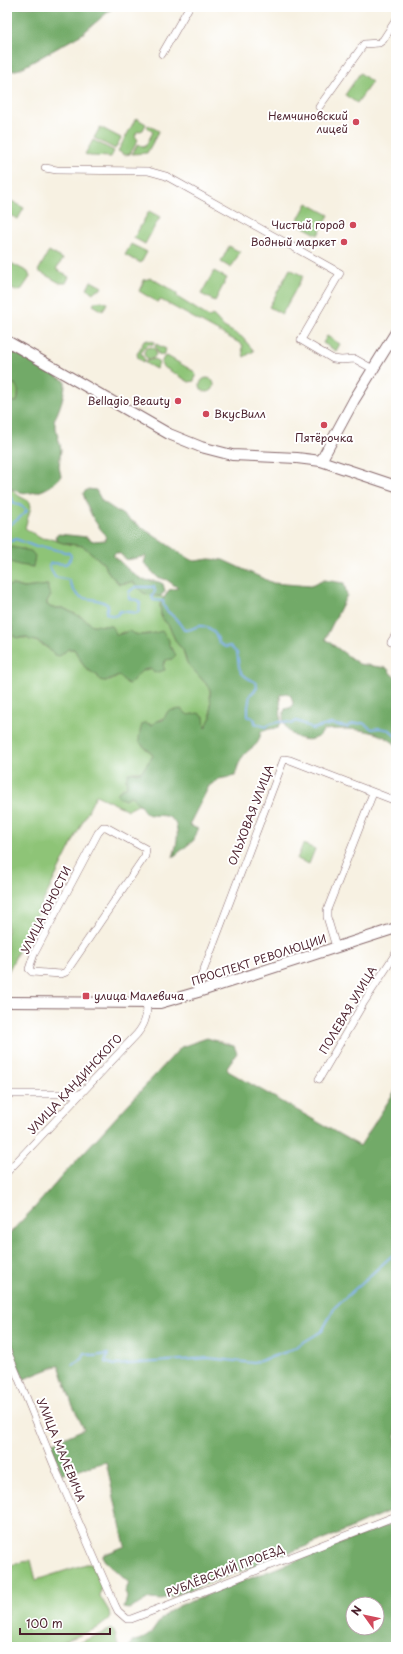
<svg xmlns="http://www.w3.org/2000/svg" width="403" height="1654" font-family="'Playpen Sans',sans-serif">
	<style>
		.green { fill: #8ec477; stroke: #6c7251 }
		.forest { fill: #72aa68; stroke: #5e644a; fill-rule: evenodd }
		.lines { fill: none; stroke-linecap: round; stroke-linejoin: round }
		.stream { stroke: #76aae3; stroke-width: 2 }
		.street-casing { stroke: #87686b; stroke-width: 8 }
		.secondary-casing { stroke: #87686b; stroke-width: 12 }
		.street { stroke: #fff; stroke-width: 7 }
		.secondary { stroke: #fff; stroke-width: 10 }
		.poi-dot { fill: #d1495b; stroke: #fff; stroke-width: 1.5 }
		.labels { text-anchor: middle; stroke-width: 4; stroke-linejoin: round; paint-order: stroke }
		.poi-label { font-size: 11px; fill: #4a1f2b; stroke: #fff; text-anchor: end }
		.street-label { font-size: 11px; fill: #4a1f2b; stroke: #fff }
	</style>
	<rect width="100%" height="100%" fill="#fff"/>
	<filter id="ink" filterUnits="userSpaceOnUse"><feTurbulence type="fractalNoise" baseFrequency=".025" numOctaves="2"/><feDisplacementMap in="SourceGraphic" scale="8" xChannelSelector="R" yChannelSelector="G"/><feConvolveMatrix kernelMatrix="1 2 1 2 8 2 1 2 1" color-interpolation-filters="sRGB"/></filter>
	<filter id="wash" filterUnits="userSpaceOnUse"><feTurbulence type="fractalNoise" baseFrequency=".012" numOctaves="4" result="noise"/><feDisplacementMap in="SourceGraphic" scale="16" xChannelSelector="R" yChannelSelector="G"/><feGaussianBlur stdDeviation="0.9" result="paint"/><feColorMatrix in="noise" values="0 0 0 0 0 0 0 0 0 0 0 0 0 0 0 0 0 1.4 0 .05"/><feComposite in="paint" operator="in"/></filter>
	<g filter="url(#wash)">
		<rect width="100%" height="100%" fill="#f7f1e2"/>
		<path class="green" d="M360 73 372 82 357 103 345 95Z
			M136 118 146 124 143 130 137 132 135 136 138 140 130 154 125 155 118 151Z
			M148 125 159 131 147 153 132 154 138 144 145 147 153 132 147 128Z
			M100 127 121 138 115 149 94 138Z
			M93 140 114 151 111 157 90 156 85 154Z
			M8 199 24 208 18 219 7 214Z
			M307 203 329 215 318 235 296 223Z
			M149 211 160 217 145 244 134 238Z
			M131 244 147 252 141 263 125 255Z
			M229 246 240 252 231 268 221 262Z
			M49 251 63 259 56 269 69 277 66 283H60L38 271Z
			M7 261 28 272 30 277 22 289 16 291 7 287Z
			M290 269 303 276 282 314 269 307Z
			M214 271 227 278 215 301 201 294Z
			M151 278 177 293V297L209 317 213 315 224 327 242 337 254 351 244 357 242 348 243 345 161 300 157 302 139 291 144 280Z
			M91 281 102 287 100 290H96L93 293 87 289Z
			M102 301 107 303 103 311 93 305 95 302Z
			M327 336 340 344 336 351 323 343Z
			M148 340 154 342 153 345 149 344 143 348 141 354 145 360 143 362 138 358 137 354 144 341Z
			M156 344 166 349 163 355 158 354 155 346Z
			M144 353a6 6 0 1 1 12 0a6 6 0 1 1-12 0Z
			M167 356 195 372 196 376 194 381 189 382 162 366 161 363 164 357Z
			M155 359 159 363 156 369 145 363 146 361Z
			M200 385a7 7 0 1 1 14 0a7 7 0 1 1-14 0Z
			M9 383 15 384 19 389 17 402 7 401V384Z
			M7 486 19 496 30 502 31 507 25 528 40 538 51 539 63 543 83 546 103 563 110 575 119 584 132 582 138 585 144 593 157 596H160L164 598 160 604 161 617 169 626 176 642 183 650 187 663 210 688 211 717 205 729 195 714 188 715 183 710C176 713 157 720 152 725L146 723 141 736V744L151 753 153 756 141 772H132L127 786 119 791 134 797 140 804 128 810 96 795 7 974V624L12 626 13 631 19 638C35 636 46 649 60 655L68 649H74L86 669 97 675 100 680 110 681 119 676H137L139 671 163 665 166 660 156 633 140 635 123 632 117 635 104 627 92 625 83 618 63 608H52L47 605V585L25 588 13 585 7 586V561L33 567 25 549H19L7 546Z
			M303 844 315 849 309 864 297 859Z
			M31 1560 36 1580 86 1564H91L102 1584 100 1596 109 1611 110 1616 107 1621 98 1628 50 1647H7V1566Z
			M112 1629C118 1636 115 1641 120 1647H69Z"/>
		<path class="forest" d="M7 7H114L82 34 20 69 7 72Z
			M7 348 65 381C66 391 59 412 54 420L61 449 59 467 61 476C48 493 25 499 7 486V401L17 402C19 395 19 390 15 384H7Z
			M88 489 96 490 102 501 189 559 195 561 209 559 223 560 273 583 311 586 324 580 344 583 347 595 325 639 359 664 387 668 392 675 396 677V745C378 728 348 728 324 730 322 732 320 736 318 737 301 747 276 728 285 709L292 707 293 703 291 696 286 693 280 695 281 724 277 728 269 729 261 732C258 748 254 744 244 755 239 761 237 769 235 776L219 779 209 786 189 825 198 829 194 840 173 857C177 845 183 819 165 816 153 814 146 819 140 804 136 802 134 801 134 797L130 796 125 800 118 797 117 794 119 791 127 786 126 779 128 773 141 772 153 756 151 753 139 742C139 736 140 728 143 723H146L152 725 157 721 163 720 168 711 181 709 188 715 198 713 204 716 205 728 211 717 210 688 187 663 183 650 176 642 169 626 161 617 160 604 169 590 178 588 167 580 157 577 144 563 146 556 127 560 119 553H116L113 555C123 564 130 573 142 579 149 582 156 579 163 584L165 591C164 593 162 595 160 596 157 597 143 594 141 591 137 587 138 585 132 582L120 584 110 575 103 563 83 546 63 543 57 541 55 536 59 534 87 537 93 541 106 540C106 533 103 533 99 527 92 518 86 504 83 493Z
			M7 546 31 551 35 556 33 567 19 565 7 561Z
			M13 585 24 588 48 585V590L51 596 47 601V605L52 608H63L83 618 92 625 111 626 117 635 129 631C139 638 151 634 162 631L169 640V645L176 655 172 659 166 660 163 665 165 670 154 673 151 669C137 669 139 678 128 684L119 676C111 679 108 683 100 680L97 675 86 669 74 649H68L60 656 54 655 46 646 36 641 30 640 25 637 19 638 14 637 12 626 7 624V586Z
			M207 1038 234 1046 237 1053 227 1067 228 1071 360 1146 396 1089V1508L328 1538 201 1586 162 1600 150 1599 129 1609 124 1608 127 1597 125 1592 129 1583 104 1560 103 1555 125 1546 106 1462 62 1474 50 1444 84 1429 72 1404 59 1365 24 1379 7 1341V1236L36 1206 62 1176 181 1047Z
			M396 1522V1647H129L132 1641C153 1639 152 1628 165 1615 169 1611 175 1608 181 1605ZM353 1604H377V1628H353Z"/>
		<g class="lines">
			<path class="stream" d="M7 497 12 498 13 502 23 507 27 511 17 520 9 525 7 524
				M7 539 12 541 16 539 36 547 40 546 69 553 71 556 69 562 65 564 51 563 49 566 55 577 69 580C79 609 91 592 108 605L106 613 113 616 117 615 120 611 137 613 139 610 140 603 137 600 129 599V592L135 587H154L155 591 152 596 153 600 163 601C164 612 170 612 176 619 179 622 181 626 184 630 192 631 193 627 199 626 210 625 217 634 219 643L225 647 230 646 237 653C239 661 237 671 245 676 248 679 253 680 256 683L257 688 250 695 248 707V717H251L255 720V723L266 727C272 722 285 720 292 724L296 721 302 723 312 729 331 724 347 727 353 724 363 723 372 729 379 728 390 730 396 737
				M73 1365 82 1359 85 1353 94 1356 108 1354 105 1362 115 1365 208 1358 254 1363 289 1351 322 1331 335 1307 396 1252"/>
		</g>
	</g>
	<g filter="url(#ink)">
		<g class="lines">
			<g class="street-casing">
				<path id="street" d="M162 54 189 7
					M319 107 364 44 379 43 383 40 396 20
					M45 168 57 170 148 171 166 176 340 273 301 340 333 359 341 360 355 359 373 369
					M391 642 396 634
					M103 827H106L146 849 145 856 66 972 61 974 32 972 29 969 34 954 98 833Z
					M336 947 327 917V910L373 793
					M198 992V985L284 759 290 760 396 801
					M319 1079 364 1002 396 953
					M7 1094H80
					M7 1172 137 1034C145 1024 147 1017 147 1004
					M7 1350 58 1475 115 1605 118 1611 127 1619H131L168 1605 396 1516"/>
			</g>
			<g class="secondary-casing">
				<path id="secondary" d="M7 341 169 434 201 447 232 455 297 458 321 461 396 486
					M321 461 354 400 396 332
					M7 1002 160 1003 198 992 396 928"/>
			</g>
			<use href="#street" class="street"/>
			<use href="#secondary" class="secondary"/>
		</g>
	</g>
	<g class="poi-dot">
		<circle cx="356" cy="122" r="4"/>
		<circle cx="353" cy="225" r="4"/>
		<circle cx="344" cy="242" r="4"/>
		<circle cx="178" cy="401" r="4"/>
		<circle cx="206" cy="414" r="4"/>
		<circle cx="324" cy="425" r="4"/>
		<rect x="82" y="992" width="8" height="8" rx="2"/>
	</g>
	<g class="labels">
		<g class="poi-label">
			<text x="348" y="120">Немчиновский<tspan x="348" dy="13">лицей</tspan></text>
			<text x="345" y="229">Чистый город</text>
			<text x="336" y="246">Водный маркет</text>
			<text x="170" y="405">Bellagio Beauty</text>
			<text x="214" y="418" text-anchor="start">ВкусВилл</text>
			<text x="324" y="442" text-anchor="middle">Пятёрочка</text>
			<text x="94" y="1000" text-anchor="start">улица Малевича</text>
		</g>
		<g class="street-label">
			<text transform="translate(251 815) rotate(-69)" y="4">ОЛЬХОВАЯ УЛИЦА</text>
			<text transform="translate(46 910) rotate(-63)" y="4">УЛИЦА ЮНОСТИ</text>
			<text transform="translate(259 960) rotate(-18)" y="4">ПРОСПЕКТ РЕВОЛЮЦИИ</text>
			<text transform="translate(348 1010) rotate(-59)" y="4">ПОЛЕВАЯ УЛИЦА</text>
			<text transform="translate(75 1084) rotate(-47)" y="4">УЛИЦА КАНДИНСКОГО</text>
			<text transform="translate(61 1450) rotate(68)" y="4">УЛИЦА МАЛЕВИЧА</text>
			<text transform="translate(225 1571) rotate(-21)" y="4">РУБЛЁВСКИЙ ПРОЕЗД</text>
		</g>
	</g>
	<rect width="403" height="1654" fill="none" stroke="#fff" stroke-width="24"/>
	<g transform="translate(365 1616) rotate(303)"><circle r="19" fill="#ffffff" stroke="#b7a5aa"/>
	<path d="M0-3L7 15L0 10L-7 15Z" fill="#d1495b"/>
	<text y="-6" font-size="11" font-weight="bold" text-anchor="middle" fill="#4a1f2b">N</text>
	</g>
	<path d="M20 1628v6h90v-6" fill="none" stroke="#4a1f2b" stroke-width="2"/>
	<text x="26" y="1628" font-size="12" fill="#4a1f2b" stroke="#ffffff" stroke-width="3" paint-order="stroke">100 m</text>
</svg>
